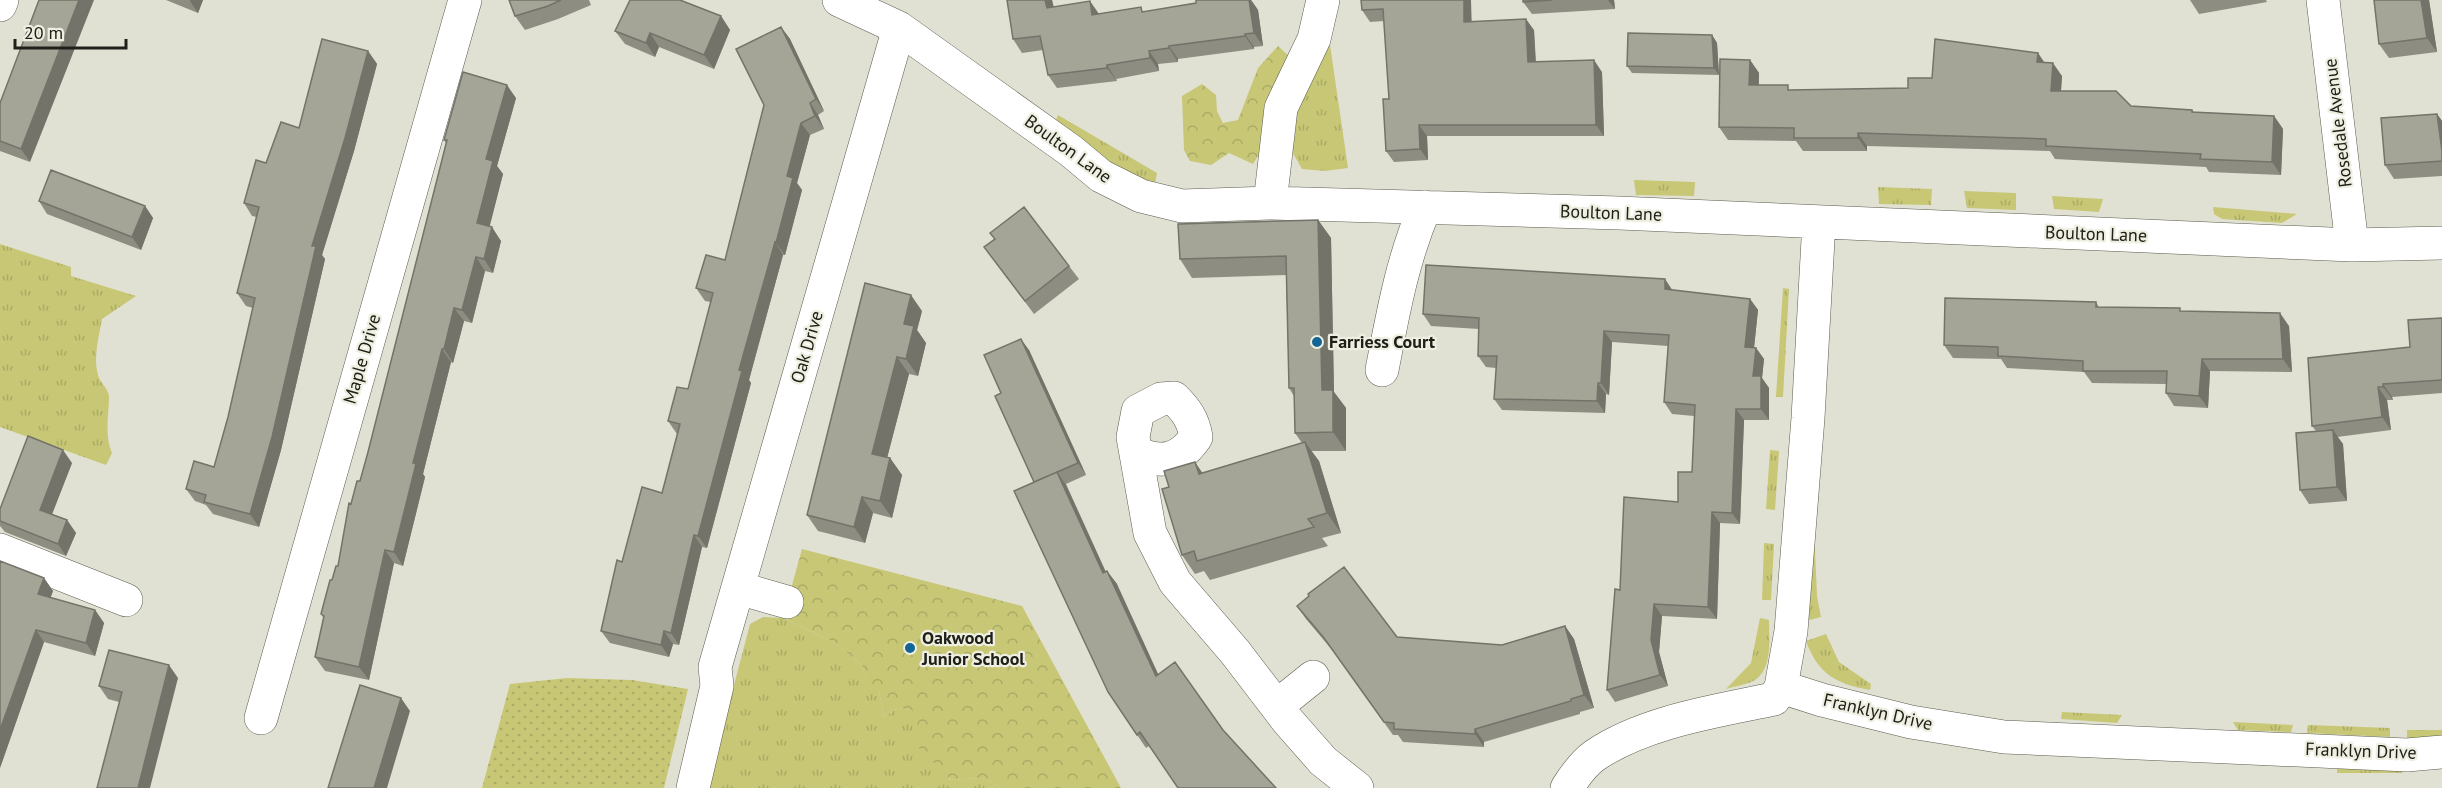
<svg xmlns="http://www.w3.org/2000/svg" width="2442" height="788" font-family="'PT Sans',sans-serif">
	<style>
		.grass { fill: url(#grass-tufts) }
		.forest { fill: url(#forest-crowns) }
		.park { fill: url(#park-dots) }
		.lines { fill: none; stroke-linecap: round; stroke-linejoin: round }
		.minor-casing { stroke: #5b5b4f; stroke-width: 34 }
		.minor { stroke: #fff; stroke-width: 33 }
		.wall { fill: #8d8d82 }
		.shaded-wall { fill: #73736a }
		.building { fill: #a4a497; stroke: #73736a; stroke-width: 1.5 }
		.poi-dot { fill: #146596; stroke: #eeefe0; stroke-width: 2 }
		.labels { text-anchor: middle; stroke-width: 4.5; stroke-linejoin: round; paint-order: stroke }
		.street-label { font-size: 18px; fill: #20201b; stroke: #eeefe0 }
		.poi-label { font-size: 18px; font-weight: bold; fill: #20201b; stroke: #eeefe0; text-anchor: start }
	</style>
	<defs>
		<pattern id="grass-tufts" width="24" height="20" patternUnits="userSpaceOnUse" patternTransform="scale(1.5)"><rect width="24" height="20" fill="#c7c776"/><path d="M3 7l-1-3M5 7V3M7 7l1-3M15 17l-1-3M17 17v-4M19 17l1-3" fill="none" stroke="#abab66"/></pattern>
		<pattern id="forest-crowns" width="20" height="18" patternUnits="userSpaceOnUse" patternTransform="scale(1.5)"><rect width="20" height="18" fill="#c7c776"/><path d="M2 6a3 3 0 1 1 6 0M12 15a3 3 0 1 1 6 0" fill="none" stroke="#abab66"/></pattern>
		<pattern id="park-dots" width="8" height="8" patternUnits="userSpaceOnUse" patternTransform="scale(1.5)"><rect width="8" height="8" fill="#c7c776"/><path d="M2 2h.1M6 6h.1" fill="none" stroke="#abab66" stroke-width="1.8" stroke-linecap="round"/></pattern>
	</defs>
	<rect width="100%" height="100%" fill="#e1e1d3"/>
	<path class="grass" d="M1328 31 1348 168 1325 171 1302 169 1287 143 1292 104Z
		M1058 115 1157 173 1155 184 1117 170 1054 124Z
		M1634 180 1695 182 1694 196 1636 195Z
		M1878 187 1932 189 1931 205 1879 204Z
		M1964 191 2016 193V210L1967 208Z
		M2052 196 2103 199 2099 212 2054 209Z
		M2213 207 2297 214 2282 223 2222 219 2214 214Z
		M0 244 71 267V276L136 296 102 319C99 337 93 357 98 375 100 383 108 388 109 396 109 415 104 435 112 453L106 465 0 427Z
		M1783 288 1789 289 1783 397H1776Z
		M1770 450 1779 451 1775 510 1766 509Z
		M1814 528 1817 596 1821 617 1806 621Z
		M1764 543 1774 544 1771 600H1762Z
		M763 617 783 618 837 644 862 665 867 680 879 691 884 717 898 708 912 710 950 780 983 778 1002 788H707L750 624Z
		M1760 618 1769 620C1769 638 1773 668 1755 680 1747 685 1735 686 1726 689L1751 663Z
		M1826 634 1839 662 1871 684 1870 690C1836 684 1818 674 1806 641Z
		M2062 712 2122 715 2117 723 2061 719Z
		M2233 722 2293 725 2291 732 2238 730Z
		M2308 725 2390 728V737L2307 733Z
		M2407 730H2442V738H2407Z
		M2337 763 2400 765 2402 773H2337Z"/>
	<path class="forest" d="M1278 46 1291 58 1267 141 1253 164 1229 153 1211 165 1190 161 1184 150 1182 96 1202 84 1216 95 1217 111 1223 123 1238 120 1258 68Z
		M802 549 1022 606 1121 788H1002L983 778 951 780 913 742 912 710 898 708 884 717 879 691 867 681 862 665 837 644 783 618Z"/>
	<path class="park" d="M567 678 632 680 688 689 664 788H482L510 684Z"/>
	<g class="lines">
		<g class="minor-casing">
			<path id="minor" d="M839 0 899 28 1071 151 1101 176 1141 196 1182 206 1270 203 1619 213 2352 245 2442 243
				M2323 0 2352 245
				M0 5 2 0
				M1270 203 1281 108 1314 39 1323 0
				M1819 222 1808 418 1791 631 1781 687 1822 700 1911 722 2004 737 2407 755 2442 752
				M1382 370C1393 313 1402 261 1425 207
				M1137 453C1161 464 1180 461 1196 437 1193 419 1186 410 1174 398L1161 399 1138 411 1133 437 1150 533 1175 582 1235 652 1287 720 1323 761 1357 788
				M0 550 126 600
				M738 588 787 602
				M1277 706 1313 677
				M261 718 465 0
				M693 788 717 686 715 667 899 28
				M1567 788C1574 777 1583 764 1594 756 1643 722 1716 711 1774 699L1781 687"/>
		</g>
		<use href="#minor" class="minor"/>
	</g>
	<path class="wall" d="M166 0H203L198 13Z
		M509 0H589L591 5 558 19 525 30 515 16Z
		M1007 0H1052L1054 7 1099 14 1145 12 1196 3V0H1251L1258 10 1263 46 1254 47V49L1178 59V62L1158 64 1159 71 1116 79 1117 81 1057 88 1048 75 1043 50 1022 53 1013 39Z
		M1361 0 1472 21 1534 30 1536 61 1602 72 1604 136H1427L1428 160 1394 162 1386 151 1389 99 1384 21 1370 22 1362 10Z
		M1523 0H1614L1615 9 1532 14 1523 2Z
		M2190 0H2266L2267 2 2199 14Z
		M2429 0 2437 52 2389 58 2379 44Z
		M721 16 730 30 714 69 659 47 655 57 625 44 615 31Z
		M781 27 790 39 824 111 818 115 824 129 810 135 797 183 802 190 785 255H783L749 380 751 383 707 548 702 547 679 645 673 644 669 657 610 643 601 631 622 562 662 493 677 434 668 421 688 389 711 302 705 301 696 288 725 260 764 105Z
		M1712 35 1717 43 1719 75 1632 73 1627 66Z
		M368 51 377 64 354 151 322 255 325 259 281 450 259 527 213 514 206 505 195 501 186 489 214 467 228 417 253 308 246 306 237 293 257 217 252 216 244 203 266 163Z
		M2038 53 2045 63 2062 76 2061 91 2131 106 2192 110 2194 112 2274 116 2283 129 2281 175 2209 172 2206 167 2055 159 2050 151 1867 146V151H1803L1796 141 1728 140 1719 127 1750 60 1759 73V85L1791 90 1908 88 1932 78Z
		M516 98 497 166 503 174 489 227 501 241 493 273 485 271 472 323 464 321 453 363 451 362 423 474 425 477 403 566 394 563 369 680 325 671 315 657 324 619 321 614 338 566 351 504 360 481 368 452 446 143 444 140Z
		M0 103 30 162 0 151Z
		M2437 114 2442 121V176L2394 179 2385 165Z
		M39 201 145 206 153 218 141 250 47 214Z
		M1318 220 1331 238 1334 392 1346 408V451H1311L1319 461 1341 533 1322 538 1328 546 1210 580 1204 571 1195 574 1182 555 1169 487 1203 473 1302 443 1295 433 1294 396 1289 388 1286 275 1192 278 1180 259Z
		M994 239 1069 266 1079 279 1034 314 984 247Z
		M1673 290 1750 299 1758 310 1754 347 1756 348 1764 359 1762 378 1769 388V420H1744L1740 524 1720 523 1717 619 1662 616 1659 652 1668 686 1615 702 1607 690 1620 590 1678 502 1692 472 1694 416 1672 414 1664 402 1668 346 1612 342 1609 395 1606 394 1605 413 1502 410 1494 399 1496 368 1486 367 1478 356 1479 329 1431 326 1423 314Z
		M2096 302 2099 307 2182 311 2289 326 2292 372 2210 371 2208 408 2174 406 2166 393V384L2092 383 2084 372 2007 368 2001 359 1953 358 1944 345Z
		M922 311 917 330 926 343 918 376 909 374 887 457 890 458 902 475 892 518 873 513 865 543 818 531 807 515Z
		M2442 318V393L2392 397 2393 400H2387L2391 430 2337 437 2343 444 2347 501 2309 504 2300 490 2316 431 2312 426 2410 347Z
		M1029 350 1086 475 1066 484 1106 572 1107 571 1117 584 1149 746 1146 748 1108 692 1034 482 1001 393Z
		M72 463 52 514 67 520 76 533 66 556 5 532 0 526V509Z
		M44 578 53 591 50 598 95 610 104 623 95 656 44 642 0 768Z
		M1297 606 1397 637 1502 645 1565 626 1574 639 1594 708 1580 712V714L1484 742V747L1403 742 1398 735H1393L1333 651 1306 619Z
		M178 678 119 702 108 699 99 686Z"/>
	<path class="shaded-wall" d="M79 0H94L30 162 21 149Z
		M190 0H203L198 13 190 1Z
		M1045 0H1052L1056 22 1047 8Z
		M1249 0H1251L1258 10 1263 46 1254 33Z
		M1464 0H1471L1472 33 1464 22Z
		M1608 0H1614L1615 9Z
		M2421 0H2429L2437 52 2427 38Z
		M1090 1 1099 14 1092 15Z
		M721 16 730 30 714 69 704 55Z
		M1526 19 1534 30 1536 73 1528 62Z
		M781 27 790 39 824 111 816 99Z
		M650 33 659 47 655 57 646 43Z
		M1245 34 1254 47V49L1245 36Z
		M1712 35 1717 43 1719 75 1714 68Z
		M1169 46 1178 59V62L1169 48Z
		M368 51 377 64 354 151 322 255 325 259 281 450 259 527 250 514 312 246Z
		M1149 51 1158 64 1159 71 1150 58Z
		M2038 53 2046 66 2037 62Z
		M1594 60 1602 72 1604 136 1596 125Z
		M1750 60 1759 73 1758 97 1749 85Z
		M2053 63 2062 76 2060 104 2051 91Z
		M1107 65 1116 79 1117 81 1107 68Z
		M507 85 516 98 497 166 503 174 487 237 477 223 486 159Z
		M810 103 818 115 824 129 815 116Z
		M2437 114 2442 121V151Z
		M2274 116 2283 129 2281 175 2272 162Z
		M801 123 810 135 797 183 802 190 785 255 776 243 787 176Z
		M1419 125 1427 136 1428 160 1420 149Z
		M1858 133 1867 146V151L1858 138Z
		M145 206 153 218 141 250 132 237Z
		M1318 220 1331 238 1334 392 1346 408V451L1333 432 1322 390Z
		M492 227 501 241 493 273 484 259Z
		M775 242 783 255 749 380 751 383 707 548 698 536 739 370Z
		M476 257 485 271 472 323 462 310Z
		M1665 279 1673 291 1665 289Z
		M911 295 922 311 917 330 926 343 918 376 906 359 904 324Z
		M1750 299 1758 310 1753 358 1745 347Z
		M454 308 464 321 453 363 444 349Z
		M2280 313 2289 326 2292 372 2283 359Z
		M1604 331 1612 342 1609 395 1601 383Z
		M1021 339 1029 350 1086 475 1078 463Z
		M1756 348 1764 359 1762 378 1769 388V420L1761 409 1753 376Z
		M442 349 451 362 423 474 425 477 403 566 394 552 413 463Z
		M897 357 909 374 884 470 872 454Z
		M2202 359 2210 371 2208 408 2199 396Z
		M1598 383 1606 394 1605 413 1597 401Z
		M2383 384 2392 397 2393 400 2383 387Z
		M2378 387 2387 400 2391 430 2382 417Z
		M1736 409 1744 420 1740 524 1732 513Z
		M2333 430 2343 444 2347 501 2337 487Z
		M1305 442 1319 461 1341 533 1327 513Z
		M63 450 72 463 49 522 40 510Z
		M890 458 902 475 892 518 880 501Z
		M1195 462 1208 481 1199 474Z
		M1057 472 1066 485 1112 586 1103 573Z
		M862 497 873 513 865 543 854 527Z
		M1712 512 1720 523 1717 619 1708 607Z
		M67 520 76 533 66 556 58 544Z
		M694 535 702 547 679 645 671 633Z
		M385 550 394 563 369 680 359 667Z
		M1107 571 1117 584 1165 689 1156 676Z
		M44 578 53 591 47 607 38 594Z
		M1654 604 1662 616 1659 652 1668 686 1660 675 1651 640Z
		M95 610 104 623 95 656 86 643Z
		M1565 626 1574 639 1594 708 1584 695Z
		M36 630 44 642 0 768V730Z
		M664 631 673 644 669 657 661 645Z
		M169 665 178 678 150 788H138Z
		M401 698 410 711 387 788H374Z
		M1475 729 1484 742V747L1475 734Z"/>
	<path class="building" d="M39 0H79L21 149 0 141V103Z
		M509 0H561L548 6 515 16Z
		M630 0H680L721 16 704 55 650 33 646 43 615 31Z
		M1007 0H1045L1047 8 1090 1 1092 15 1141 7 1142 12 1196 3V0H1249L1254 33 1245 34V36L1169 46V48L1149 51 1150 58 1107 65V68L1048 75 1040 36 1013 39Z
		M1361 0H1464V22L1526 19 1528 62 1594 60 1596 125H1419L1420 149 1386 151 1383 99H1389L1383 9 1362 10Z
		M1523 0H1552L1523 2Z
		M2374 0H2421L2427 38 2379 44Z
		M781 27 816 99 810 103 815 116 801 123 787 176 793 178 776 243 775 242 739 370 742 371 698 536 694 535 671 633 664 631 661 645 601 631 617 560 622 562 642 487 662 493 680 424 668 421 677 387 688 389 713 293 696 288 706 255 725 260 764 105 736 49Z
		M1628 33 1712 35 1714 68 1627 66Z
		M322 39 368 51 345 138 312 246H316L272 437 250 514 204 502 206 495 186 489 194 461 214 467 228 417 255 298 237 293 259 207 244 203 256 160 266 163 281 122 299 128Z
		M1935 39 2038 53 2037 62 2053 63 2051 91H2116L2131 106 2192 110V112L2274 116 2272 162 2200 159 2201 154 2046 146V139L1858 133V138H1794V128L1719 127 1720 59 1750 60 1749 85H1788V90L1908 88V78H1932Z
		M463 72 507 85 486 159 493 161 477 223 492 227 484 259 476 257 462 310 454 308 444 349H442L413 463 416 464 394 552 385 550 359 667 315 657 324 616 321 614 330 580H332L336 566H338L349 503 351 504 357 481H360L368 452 447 140H444Z
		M2437 114 2442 151V161L2385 165 2381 118Z
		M51 170 145 206 132 237 39 201Z
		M1024 207 1069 266 1025 301 984 247 995 239 990 233Z
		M1318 220 1322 390H1333V432L1295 433 1294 388H1289L1286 256 1180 259 1178 224Z
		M1426 265 1665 279V289L1750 299 1745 347 1756 348 1753 376H1761V409H1736L1732 513 1712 512 1708 607 1654 604 1651 640 1660 675 1607 690 1615 589 1620 590 1624 497 1678 502V472H1692L1695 405 1664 402 1669 335 1604 331 1601 383H1598L1597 401 1494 399 1497 356H1478L1479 318 1423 314Z
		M865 283 911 295 904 324 914 326 906 359 897 357 872 454 890 458 880 501 862 497 854 527 807 515Z
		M1945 298 2096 302V307L2180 308V311L2280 313 2283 359H2202L2199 396 2166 393 2167 371H2083V361L1998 356V347L1944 345Z
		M2442 318V380L2383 384V387H2378L2382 417 2312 426 2308 358 2410 347 2408 320Z
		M1021 339 1078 463 1034 482 995 396 1001 393 984 355Z
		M2333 430 2337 487 2300 490 2296 433Z
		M28 436 63 450 40 510 67 520 58 544 0 521V509Z
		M1305 442 1327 513 1308 519 1314 527 1197 561 1194 551 1182 555 1162 489 1169 487 1164 471 1195 462 1199 474Z
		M1057 472 1103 573 1107 571 1156 676 1175 662 1223 730 1276 788H1178L1140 732 1137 735 1108 692 1014 491Z
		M0 561 44 578 38 594 95 610 86 643 36 630 0 730Z
		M1344 567 1397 637 1502 645 1565 626 1584 695 1571 699V701L1475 729V734L1394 729V723L1384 722 1324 638 1297 606 1309 596 1308 594Z
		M109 650 169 665 138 788H97L122 692 99 686Z
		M360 685 401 698 374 788H328Z"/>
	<g class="poi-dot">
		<circle cx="1317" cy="342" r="6"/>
		<circle cx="910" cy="648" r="6"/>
	</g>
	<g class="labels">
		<g class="street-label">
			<text transform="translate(2338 123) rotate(-97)" y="6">Rosedale Avenue</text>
			<text transform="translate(1068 149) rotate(36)" y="6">Boulton Lane</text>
			<text transform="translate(1611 213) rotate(2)" y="6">Boulton Lane</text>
			<text transform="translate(2096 234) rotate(2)" y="6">Boulton Lane</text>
			<text transform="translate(807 347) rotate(-74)" y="6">Oak Drive</text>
			<text transform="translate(362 359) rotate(-74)" y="6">Maple Drive</text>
			<text transform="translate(1878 712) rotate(13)" y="6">Franklyn Drive</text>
			<text transform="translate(2361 751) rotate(2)" y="6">Franklyn Drive</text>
		</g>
		<g class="poi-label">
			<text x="1329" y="348">Farriess Court</text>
			<text x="922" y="644">Oakwood<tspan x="922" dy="21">Junior School</tspan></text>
		</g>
	</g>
	<path d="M15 39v9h111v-9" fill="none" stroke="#20201b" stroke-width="3"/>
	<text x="24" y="39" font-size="18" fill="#20201b" stroke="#eeefe0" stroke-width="4.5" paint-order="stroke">20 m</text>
</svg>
